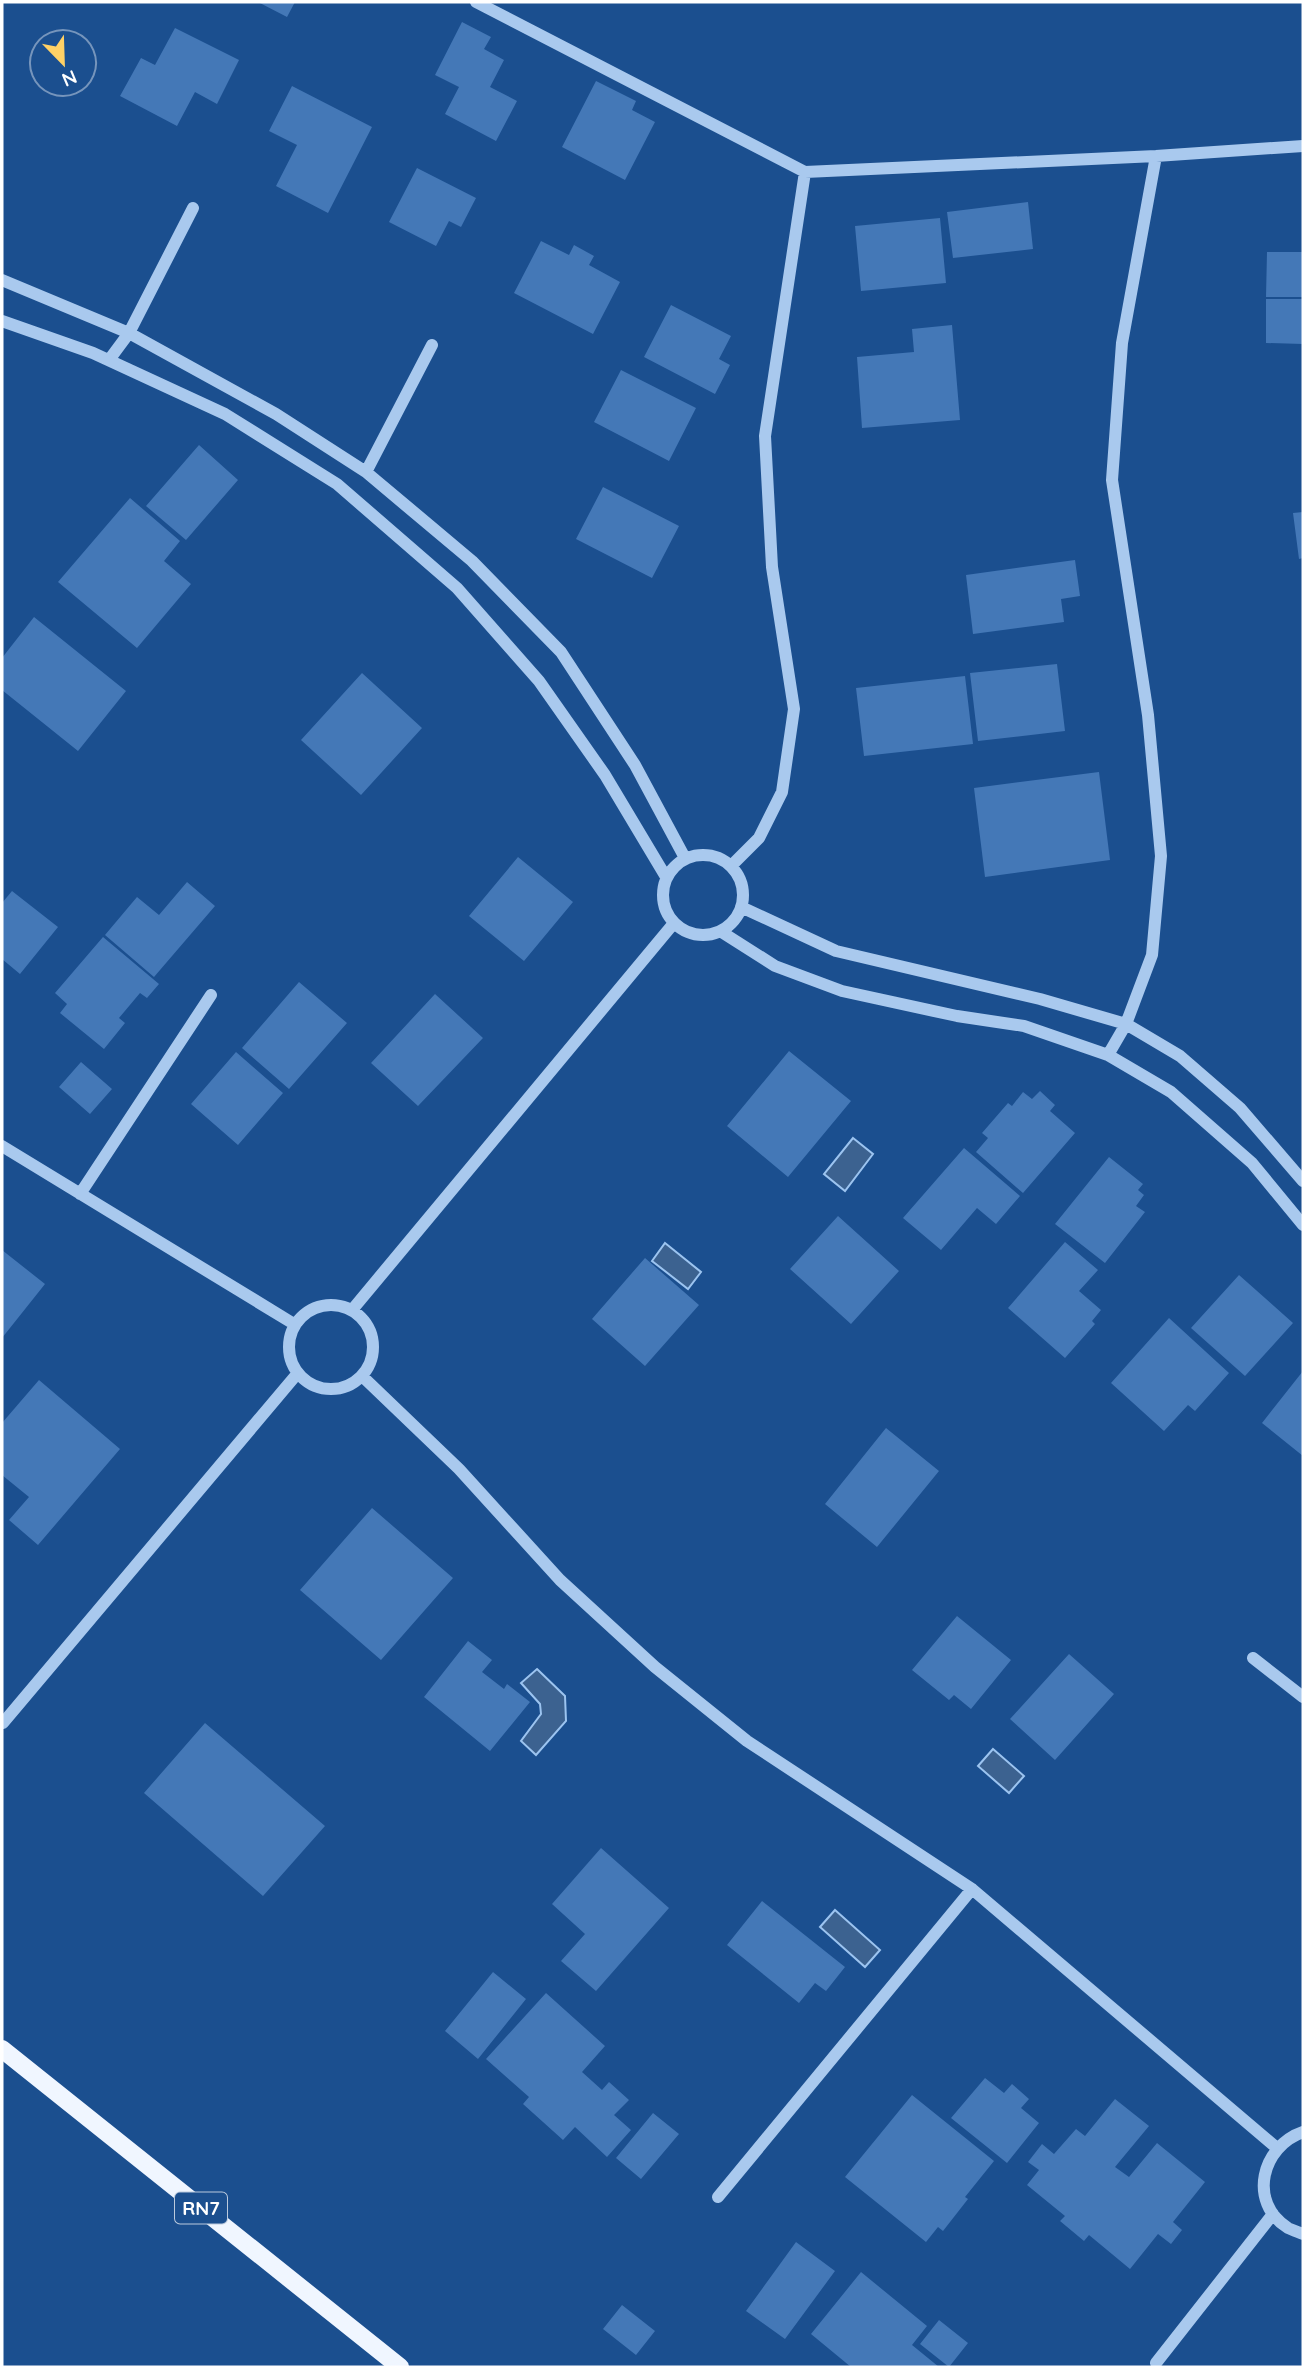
<svg xmlns="http://www.w3.org/2000/svg" width="1305" height="2369" font-family="Quicksand,sans-serif">
	<style>
		.water { fill: #3c6290; stroke: #9cc4f0; stroke-width: 2 }
		.building { fill: #4478b7 }
		.lines { fill: none; stroke-linecap: round; stroke-linejoin: round }
		.minor { stroke: #a9c9ee; stroke-width: 12 }
		.major { stroke: #f0f6ff; stroke-width: 18 }
		.labels { text-anchor: middle; stroke-width: 7; stroke-linejoin: round; paint-order: stroke }
		.shield { fill: #1b4f8f; stroke: #bbcadd; stroke-width: 2 }
		.shield-label { font-size: 19px; font-weight: bold; fill: #fff }
	</style>
	<rect width="100%" height="100%" fill="#1b4f8f"/>
	<path class="water" d="M853 1138 873 1154 845 1191 824 1174Z
		M665 1243 701 1272 688 1289 652 1261Z
		M537 1669 565 1696 566 1721 536 1755 521 1741 541 1714 540 1704 521 1683Z
		M993 1749 1024 1776 1009 1793 978 1766Z
		M835 1910 880 1950 865 1967 820 1927Z"/>
	<path class="building" d="M258 2H295L287 17Z
		M462 22 491 37 484 49 504 60 490 87 517 101 496 141 445 114 459 87 435 75Z
		M175 28 239 60 217 104 195 92 177 126 120 96 141 58 155 65Z
		M596 81 636 101 632 110 655 122 625 180 562 147Z
		M292 86 372 127 328 213 276 186 297 145 269 131Z
		M417 168 476 198 461 227 449 221 436 246 389 222Z
		M1028 202 1033 249 953 258 947 212Z
		M940 218 946 283 861 291 855 226Z
		M541 241 569 255 574 245 594 256 589 265 620 282 593 334 514 293Z
		M1267 252H1303V297H1266Z
		M1266 299H1303V344L1266 343Z
		M671 305 731 336 719 359 730 365 715 394 644 357Z
		M952 325 960 420 862 428 857 357 914 352 912 329Z
		M621 370 696 408 669 461 594 422Z
		M199 445 238 480 186 540 146 506Z
		M603 487 679 526 652 578 576 539Z
		M130 498 180 541 164 561 191 584 137 648 58 582Z
		M1303 512V558L1299 559 1293 513Z
		M1075 560 1080 596 1061 599 1064 622 973 634 966 575Z
		M34 617 126 691 78 751 2 690V658Z
		M1057 664 1065 731 978 741 970 673Z
		M362 673 422 728 361 795 301 740Z
		M965 676 973 744 864 756 856 688Z
		M1099 772 1110 860 985 877 974 788Z
		M518 857 573 902 524 961 469 916Z
		M187 882 215 906 154 977 105 935 137 897 159 915Z
		M12 891 58 927 20 974 2 959V903Z
		M103 937 159 984 147 998 140 993 119 1018 125 1023 104 1049 60 1013 67 1004 55 993Z
		M299 982 347 1023 289 1089 242 1048Z
		M435 994 483 1038 418 1106 371 1063Z
		M789 1051 851 1101 788 1177 727 1126Z
		M236 1052 283 1093 238 1145 191 1104Z
		M81 1062 112 1089 90 1114 59 1087Z
		M1040 1091 1055 1105 1050 1111 1075 1133 1023 1193 976 1152 988 1138 982 1133 1008 1103 1012 1106 1023 1092 1032 1099Z
		M964 1148 1020 1196 996 1224 977 1208 941 1250 903 1218Z
		M1109 1157 1143 1184 1138 1190 1144 1195 1136 1206 1145 1212 1105 1263 1055 1224Z
		M838 1216 899 1271 851 1324 790 1269Z
		M1065 1242 1098 1270 1079 1291 1101 1310 1092 1321 1095 1324 1065 1358 1008 1308Z
		M2 1250 45 1284 2 1338Z
		M645 1258 699 1305 645 1366 592 1319Z
		M1239 1275 1293 1323 1245 1376 1191 1328Z
		M1169 1318 1229 1373 1195 1411 1188 1405 1164 1431 1111 1383Z
		M1303 1371V1456L1262 1423Z
		M39 1380 120 1449 38 1545 9 1520 29 1497 2 1475V1423Z
		M886 1428 939 1471 877 1547 825 1504Z
		M372 1508 453 1578 381 1660 300 1590Z
		M957 1616 1011 1660 971 1709 954 1695 949 1700 912 1670Z
		M468 1641 492 1660 482 1672 504 1689 507 1684 530 1702 490 1751 424 1697Z
		M1069 1654 1114 1694 1055 1760 1010 1719Z
		M205 1723 325 1826 263 1896 144 1793Z
		M601 1848 669 1908 596 1991 561 1961 585 1934 552 1904Z
		M762 1901 845 1967 826 1991 815 1983 799 2003 727 1945Z
		M493 1972 526 1999 478 2059 445 2031Z
		M546 1993 605 2046 582 2072 602 2090 609 2082 629 2100 614 2115 631 2130 607 2157 575 2127 563 2140 523 2104 529 2097 486 2059Z
		M985 2078 1004 2093 1012 2084 1029 2099 1021 2108 1039 2123 1007 2163 951 2118Z
		M912 2095 994 2161 965 2197 968 2199 943 2231 938 2227 926 2242 845 2177Z
		M1115 2099 1149 2126 1115 2167 1129 2177 1157 2143 1205 2182 1173 2222 1182 2230 1171 2244 1158 2234 1130 2269 1089 2235 1084 2241 1060 2221 1065 2216 1027 2185 1039 2170 1028 2162 1042 2144 1054 2154 1076 2129 1085 2136Z
		M653 2113 679 2134 641 2179 616 2158Z
		M796 2242 835 2271 785 2339 746 2311Z
		M861 2272 927 2326 912 2345 939 2367H851L811 2334Z
		M622 2305 655 2331 636 2355 603 2329Z
		M939 2320 968 2343 949 2367 920 2344Z"/>
	<g class="lines">
		<path class="minor" d="M476 2 805 172 1156 156 1303 146
			M2 280 129 333 276 414 366 472 472 561 561 652 635 765 685 858
			M2 321 93 353 225 414 337 484 457 588 539 681 605 775 666 877
			M109 360 129 333 193 208
			M366 472 432 345
			M663 895a40 40 0 1 1 80 0a40 40 0 1 1-80 0Z
			M731 866 759 838 782 792 794 709 772 567 765 436 805 172
			M741 907 836 951 1040 999 1126 1024 1180 1056 1240 1108 1303 1181
			M720 931 775 966 842 991 957 1016 1024 1026 1108 1055 1171 1092 1252 1163 1303 1225
			M1108 1055 1126 1024 1152 955 1161 856 1148 715 1112 480 1122 343 1156 156
			M2 1146 294 1324
			M80 1194 211 995
			M289 1347a42 42 0 1 1 84 0a42 42 0 1 1-84 0Z
			M352 1310 674 923
			M362 1376 459 1469 560 1580 655 1667 747 1741 972 1889 1277 2148
			M1253 1658 1303 1697
			M3 1723 297 1374
			M1303 2132C1262 2146 1247 2202 1288 2228 1292 2230 1298 2232 1303 2234
			M718 2197 972 1889
			M1156 2363 1273 2214"/>
		<path class="major" d="M2 2049 400 2367"/>
	</g>
	<g class="labels">
		<rect class="shield" x="175" y="2192.5" width="52" height="31" rx="5"/>
		<g class="shield-label">
			<text x="201" y="2215">RN7</text>
		</g>
	</g>
	<rect width="1305" height="2369" fill="none" stroke="#ffffff" stroke-width="7"/>
	<g transform="translate(63 63) rotate(157)"><circle r="33" fill="#1b4f8f" stroke="#7695bc" stroke-width="2"/>
	<path d="M0-5L12 26L0 18L-12 26Z" fill="#ffd166"/>
	<text y="-10" font-size="19" font-weight="bold" text-anchor="middle" fill="#ffffff">N</text>
	</g>
</svg>
